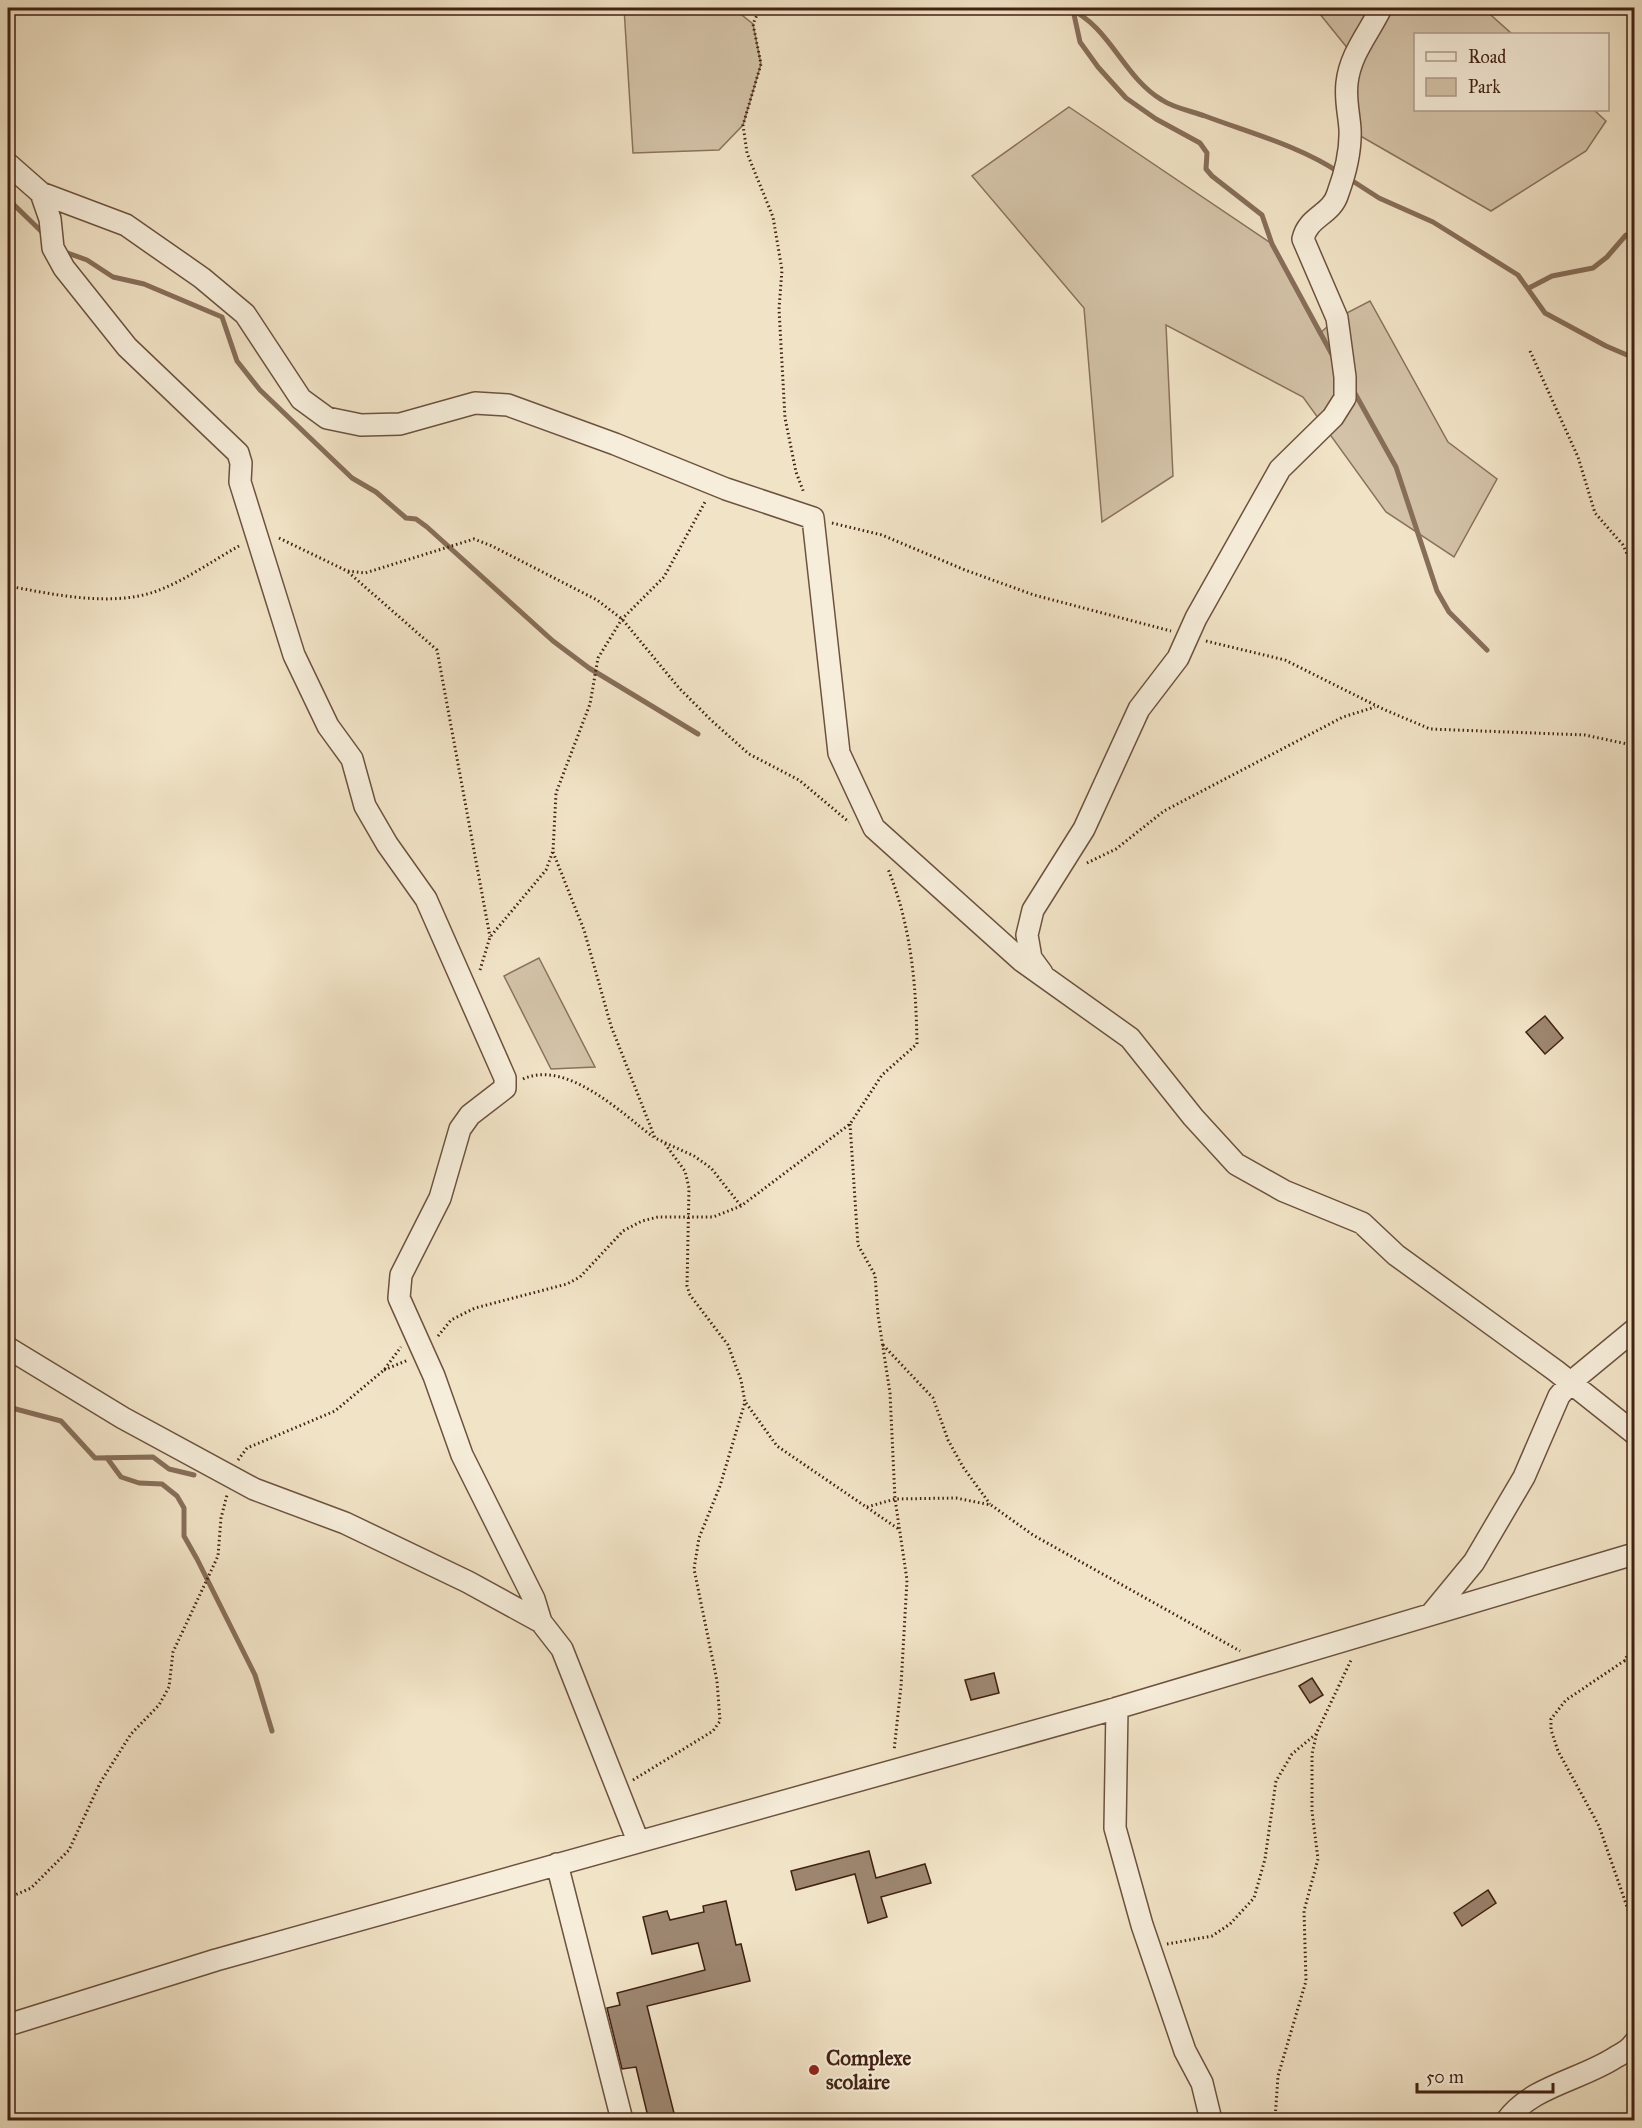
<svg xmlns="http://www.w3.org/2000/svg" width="1642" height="2128" viewBox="0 0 1642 2128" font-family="'IM FELL Great Primer',serif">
<rect width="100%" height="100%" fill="#f1e3c6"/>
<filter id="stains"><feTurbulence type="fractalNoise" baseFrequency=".00333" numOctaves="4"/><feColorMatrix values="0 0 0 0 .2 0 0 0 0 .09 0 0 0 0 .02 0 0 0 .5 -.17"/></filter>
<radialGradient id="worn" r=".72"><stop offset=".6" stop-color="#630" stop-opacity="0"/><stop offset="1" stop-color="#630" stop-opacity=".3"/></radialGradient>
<path fill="#d3c2a7" stroke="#8a725c" stroke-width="1.5" d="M624,8H733L753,24L761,64L743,125L719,150L633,153Z
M1315,8H1483L1512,34H1416V110H1594L1606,121L1586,151L1491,211L1350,130L1353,55Z
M1069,107L1272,244L1319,334L1337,318L1370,301L1448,442L1497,479L1454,557L1386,512L1303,397L1166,325L1173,476L1102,522L1084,308L972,176Z
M539,958L595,1067L551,1069L504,976Z"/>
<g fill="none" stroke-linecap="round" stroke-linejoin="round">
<path stroke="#876e59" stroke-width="5" d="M1068,8C1110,26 1123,77 1162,100C1174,108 1191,111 1205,116C1250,133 1300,146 1340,173
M1073,10L1080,42L1098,67L1126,98L1156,119L1200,143L1207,153L1206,169L1212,176L1262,215L1272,244L1335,360
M1348,178L1379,198L1433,222L1518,275L1545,313L1606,346L1634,358
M8,199L44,234
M62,251L87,260L113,277L144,284L222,317L237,361L260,390L352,478L376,492L406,518L416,519L427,527L553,641L589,668L698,734
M1529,288L1552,276L1593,268L1607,257L1626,235L1634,232
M1352,388L1396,467L1437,591L1449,612L1487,650
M8,1407L61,1421L95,1458L153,1457L169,1469L194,1475
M107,1458L121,1477L139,1483L162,1484L177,1496L184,1508V1536L197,1559L255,1675L272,1731"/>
</g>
<path fill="#9d8670" stroke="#412112" stroke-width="1.5" d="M1545,1016L1563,1038L1545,1054L1526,1032Z
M994,1673L999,1693L971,1700L965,1680Z
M1312,1678L1323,1695L1310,1703L1299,1686Z
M869,1851L876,1878L925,1864L931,1883L881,1897L887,1917L868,1923L855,1874L796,1890L791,1871Z
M1488,1890L1496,1903L1462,1926L1454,1913Z
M726,1901L736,1945L741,1944L750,1981L647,2006L676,2121H649L636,2067L622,2069L607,2008L620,2005L617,1993L705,1970L698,1943L652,1954L643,1917L667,1911L670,1920L704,1912L703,1906Z"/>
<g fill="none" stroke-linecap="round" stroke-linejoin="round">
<defs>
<path id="minor" d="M8,164L41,193L126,225L202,278L245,314L301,399L327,418L361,425L400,424L475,403L508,405L615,444L726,489L813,518L839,753L874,828L1022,961L1130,1038L1193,1117L1236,1164L1284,1191L1362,1223L1396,1255L1556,1371L1634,1433
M41,193L50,219L53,248L64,268L127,347L238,453L241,463L240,482L294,655L328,726L352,759L365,806L387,844L426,899L505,1078V1088L470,1115L460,1129L440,1198L401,1275L399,1298L434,1376L462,1455L534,1599L541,1622
M1042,973L1031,958L1027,935L1033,910L1084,829L1139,709L1178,658L1196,618L1280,469L1333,417L1345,398V377L1337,318L1303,239C1308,216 1332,215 1338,193C1345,174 1351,150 1350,129C1349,114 1345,99 1347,83C1350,54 1369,33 1381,8
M8,1348L123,1418L254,1489L345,1523L468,1582L541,1622L562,1649L638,1841
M1432,1613L1474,1562L1524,1477L1559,1396L1571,1382L1634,1330
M1117,1708L1115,1828L1142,1925L1185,2051L1202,2083L1211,2120
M557,1864L622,2120
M8,2025L216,1960L1107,1711L1634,1554
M1507,2120C1532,2086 1581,2080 1616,2057C1623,2053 1630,2050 1634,2043"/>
</defs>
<use href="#minor" stroke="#6d523f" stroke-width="24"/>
<path stroke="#412112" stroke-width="3" stroke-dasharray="1.5 3" stroke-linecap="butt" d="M760,8L753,24L761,64L743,125L747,153L773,217L782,270L779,309L785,418L796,472L804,493
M1530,351L1578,457L1595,513L1623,545L1634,569
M832,523L882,535L965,570L1034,595L1171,631
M279,538L347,571L365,573L474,539L492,546L597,600L622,619L679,688L711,720L749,754L799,780L849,822
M348,572L437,650L490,937
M8,586C52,594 109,607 154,592C183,582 212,561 239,546
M1206,641L1285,660L1383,709L1430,729L1585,735L1627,744L1634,740
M553,852L584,930L611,1026L655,1138L694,1156L711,1168L741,1206
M1087,863L1116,849L1164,811L1343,717L1375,707
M480,970L490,937L546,870L553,851L556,793L590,704L598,658L622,619L664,577L705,502
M523,1079C566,1059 622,1113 653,1137
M850,1124L858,1245L875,1275L878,1315L890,1393L895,1499L907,1580L901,1686L894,1751
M438,1336L451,1320L475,1308L567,1284L580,1277L623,1231L642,1221L658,1217H713L741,1206L850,1124L882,1075L917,1044C916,982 911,926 888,869
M883,1345L933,1398L948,1440L963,1467L990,1504
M384,1370L408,1360
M746,1403L777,1446L900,1530
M238,1460L247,1448L335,1411L384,1370L401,1347
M867,1507L895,1499L956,1498L991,1505L1033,1535L1240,1651
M1634,1645L1624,1661L1566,1700L1551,1719V1730L1558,1751L1599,1826L1634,1927
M1624,1661L1634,1660
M633,1780L713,1731L720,1721L717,1681L694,1569L699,1538L720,1486L745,1402L741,1380L728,1345L690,1295L687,1286L689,1188L685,1171L665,1144
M8,1898L31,1888L69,1850L100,1783L131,1734L159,1705L169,1687L173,1652L218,1556L221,1518L227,1495
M1167,1944L1212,1936L1230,1924L1254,1898L1265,1859L1276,1781L1292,1754L1316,1734
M1275,2120L1278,2076L1306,1981L1304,1911L1318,1859L1312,1811V1754L1317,1732L1352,1658"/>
<use href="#minor" stroke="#f6edda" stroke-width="21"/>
</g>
<circle fill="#8f2418" stroke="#f6edda" stroke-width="2" cx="814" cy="2070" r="6"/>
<g text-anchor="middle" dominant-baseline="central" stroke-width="4.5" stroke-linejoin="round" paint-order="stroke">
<g font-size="21" font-weight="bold" fill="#412112" stroke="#f6edda" text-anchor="start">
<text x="826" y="2058">Complexe<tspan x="826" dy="24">scolaire</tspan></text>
</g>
</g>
<rect width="1642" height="2128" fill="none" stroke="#f1e3c6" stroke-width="30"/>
<rect x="9" y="9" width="1624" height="2110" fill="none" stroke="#412112" stroke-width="3"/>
<rect x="15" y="15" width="1612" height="2098" fill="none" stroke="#412112" stroke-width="1.5"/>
<rect x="1414" y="33" width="195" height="78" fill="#f6edda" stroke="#ae9b8a" stroke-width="1.5"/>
<rect x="1426" y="52" width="30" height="9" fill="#f6edda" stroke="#ae9b8a" stroke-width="1.5"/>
<text x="1468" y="63" font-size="18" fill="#412112">Road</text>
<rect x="1426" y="78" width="30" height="18" fill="#d3c2a7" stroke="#ae9b8a" stroke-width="1.5"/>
<text x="1468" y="93" font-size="18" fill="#412112">Park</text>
<path d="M1417 2083v9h136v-9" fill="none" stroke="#412112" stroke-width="3"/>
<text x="1426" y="2083" font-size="18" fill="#412112" stroke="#f6edda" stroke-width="4.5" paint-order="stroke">50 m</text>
<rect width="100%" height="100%" filter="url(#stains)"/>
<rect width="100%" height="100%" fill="url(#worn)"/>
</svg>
